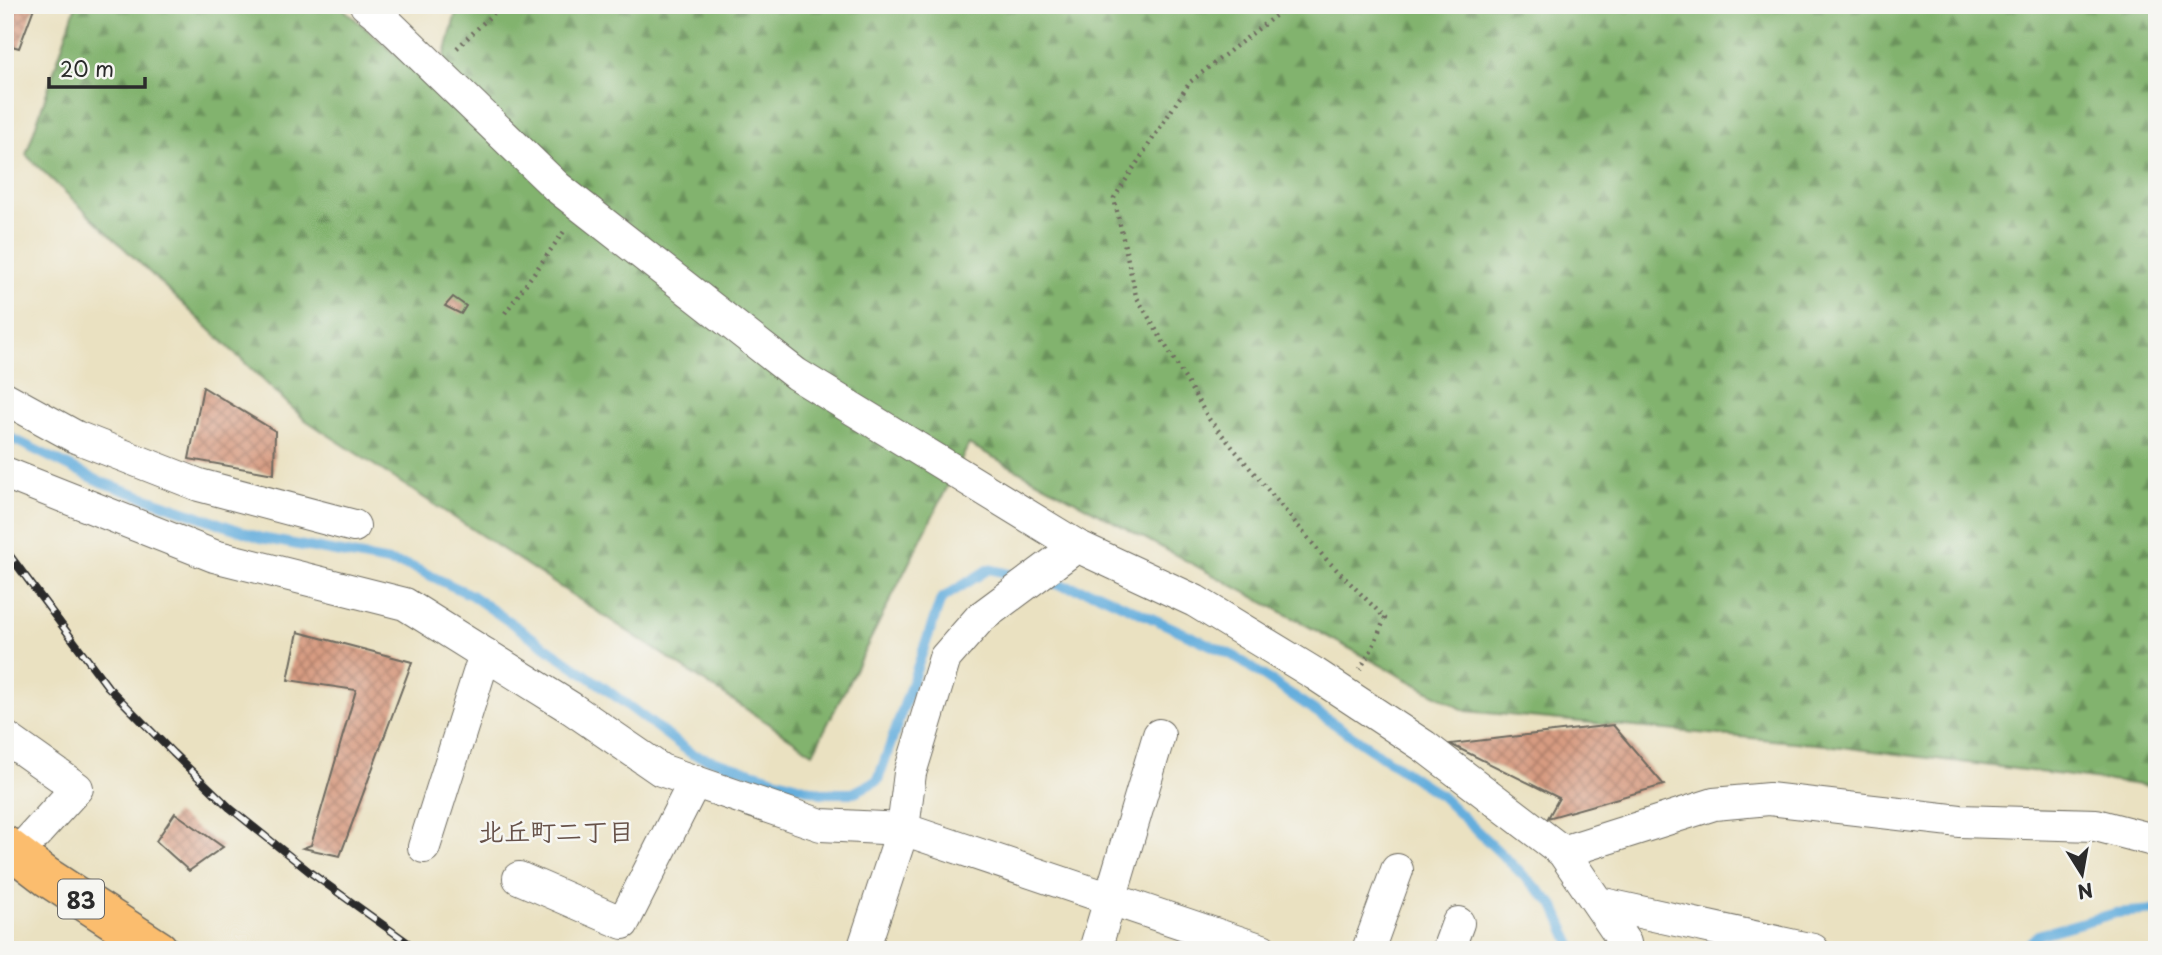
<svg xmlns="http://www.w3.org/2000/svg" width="2162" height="955" viewBox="0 0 2162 955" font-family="'Playpen Sans','Klee One',sans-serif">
<defs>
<pattern id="forest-firs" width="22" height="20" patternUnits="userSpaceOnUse" patternTransform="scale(1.75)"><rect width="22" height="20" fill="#82b36e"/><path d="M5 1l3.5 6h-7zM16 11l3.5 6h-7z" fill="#6b925b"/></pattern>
<pattern id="building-cross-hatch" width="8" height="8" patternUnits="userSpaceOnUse" patternTransform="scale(1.75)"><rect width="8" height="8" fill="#d79b81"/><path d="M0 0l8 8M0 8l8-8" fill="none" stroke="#af7f6a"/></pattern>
</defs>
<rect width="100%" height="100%" fill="#f6f6f2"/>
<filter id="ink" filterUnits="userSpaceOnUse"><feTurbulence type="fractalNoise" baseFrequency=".0143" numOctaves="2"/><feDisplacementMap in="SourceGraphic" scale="14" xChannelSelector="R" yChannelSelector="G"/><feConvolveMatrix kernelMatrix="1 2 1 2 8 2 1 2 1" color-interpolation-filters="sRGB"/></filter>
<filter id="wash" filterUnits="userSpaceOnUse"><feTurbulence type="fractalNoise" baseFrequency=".00686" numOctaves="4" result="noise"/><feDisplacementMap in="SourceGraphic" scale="28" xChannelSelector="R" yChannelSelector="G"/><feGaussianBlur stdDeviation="1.57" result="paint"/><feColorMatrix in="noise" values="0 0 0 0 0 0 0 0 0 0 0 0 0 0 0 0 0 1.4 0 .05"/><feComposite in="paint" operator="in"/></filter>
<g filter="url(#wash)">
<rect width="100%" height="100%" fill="#eae1c1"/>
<path fill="url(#forest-firs)" stroke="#566f4c" stroke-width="2" d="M76,5H339L436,90L458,5H2157V787L1826,745L1466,711L969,444L813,753L304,419L26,155Z"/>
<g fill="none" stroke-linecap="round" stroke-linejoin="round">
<path stroke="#65aedd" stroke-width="10" d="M5,435L101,482L261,538L410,566L471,595L602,686L692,754L821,793H853L878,780L941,599L989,569L1022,577
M1041,581L1097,593L1234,656L1441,796L1554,905L1574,950
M2022,950L2038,935L2116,913L2157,910"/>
</g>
<g id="blocks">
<path fill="url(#building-cross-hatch)" d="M5,5H35L19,48L5,44Z
M453,297L466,306L461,314L445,306Z
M203,387L275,431L274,474L189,459Z
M298,632L412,662L340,856L303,848L311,845L356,690L288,680Z
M1613,725L1664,785L1548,818L1559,798L1450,744Z
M175,813L223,847L189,871L156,841Z"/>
</g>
</g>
<g filter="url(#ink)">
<use href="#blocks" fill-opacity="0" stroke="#6e6b60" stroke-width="2"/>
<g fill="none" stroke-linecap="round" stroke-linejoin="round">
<defs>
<path id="minor" d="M366,5L380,16L557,187L796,374L1077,546L1195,601L1315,674L1424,746L1563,852L1625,943L1626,950
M5,398L76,437L199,485L354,526
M5,473L214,556L405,604L571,708L661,770L821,825L903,829L1262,950
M5,737L77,788L17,854
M424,847L485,654
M1563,852L1714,804L1769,799L1960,821L2096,825L2157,841
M519,878L623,923L695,781
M1599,903L1813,950
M863,950L903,829L910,773L945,658L980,618L1077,546
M1095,950L1159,735
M1368,950L1397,870
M1448,950L1458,923"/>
<path id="primary" d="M5,845L47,877L159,950"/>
</defs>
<use href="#minor" stroke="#6e6b60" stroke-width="34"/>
<use href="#primary" stroke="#6e6b60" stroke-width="41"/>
<path stroke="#6e6b60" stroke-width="4.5" stroke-dasharray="2 5" stroke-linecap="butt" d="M1293,5L1285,8L1190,82L1114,198L1136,296L1209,419L1323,556L1385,618L1372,649L1360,669
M457,48L502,5
M505,313L565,230"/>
<use href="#minor" stroke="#fff" stroke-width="32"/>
<use href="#primary" stroke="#fbbd6e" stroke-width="38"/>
<defs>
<path id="rail" d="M5,549L108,687L173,753L230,808L311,873L418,950"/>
</defs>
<use href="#rail" stroke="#2b2b2b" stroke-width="8"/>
<use href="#rail" stroke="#f6f6f2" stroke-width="5" stroke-dasharray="16" stroke-linecap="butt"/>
</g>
</g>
<g text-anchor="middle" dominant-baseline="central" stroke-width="5" stroke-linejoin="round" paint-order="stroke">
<rect fill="#f6f6f2" stroke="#686867" stroke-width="2" x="58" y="879.5" width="46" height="39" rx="5"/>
<g font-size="23" font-weight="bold" fill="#2b2b2b">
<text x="81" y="899">83</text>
</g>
<g font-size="26" font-weight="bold" fill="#675249" stroke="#f6f6f2">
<text x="556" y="830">北丘町二丁目</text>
</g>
</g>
<rect width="2162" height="955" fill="none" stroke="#f6f6f2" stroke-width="28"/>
<g transform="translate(2082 874) rotate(169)" stroke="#f6f6f2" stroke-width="5" paint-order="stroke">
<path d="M0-5L12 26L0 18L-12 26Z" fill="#2b2b2b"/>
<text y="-10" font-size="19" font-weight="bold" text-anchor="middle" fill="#2b2b2b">N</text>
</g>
<path d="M49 77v10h96v-10" fill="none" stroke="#2b2b2b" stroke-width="3.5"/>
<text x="60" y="77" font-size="21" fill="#2b2b2b" stroke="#f6f6f2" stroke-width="5" paint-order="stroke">20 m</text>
</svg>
